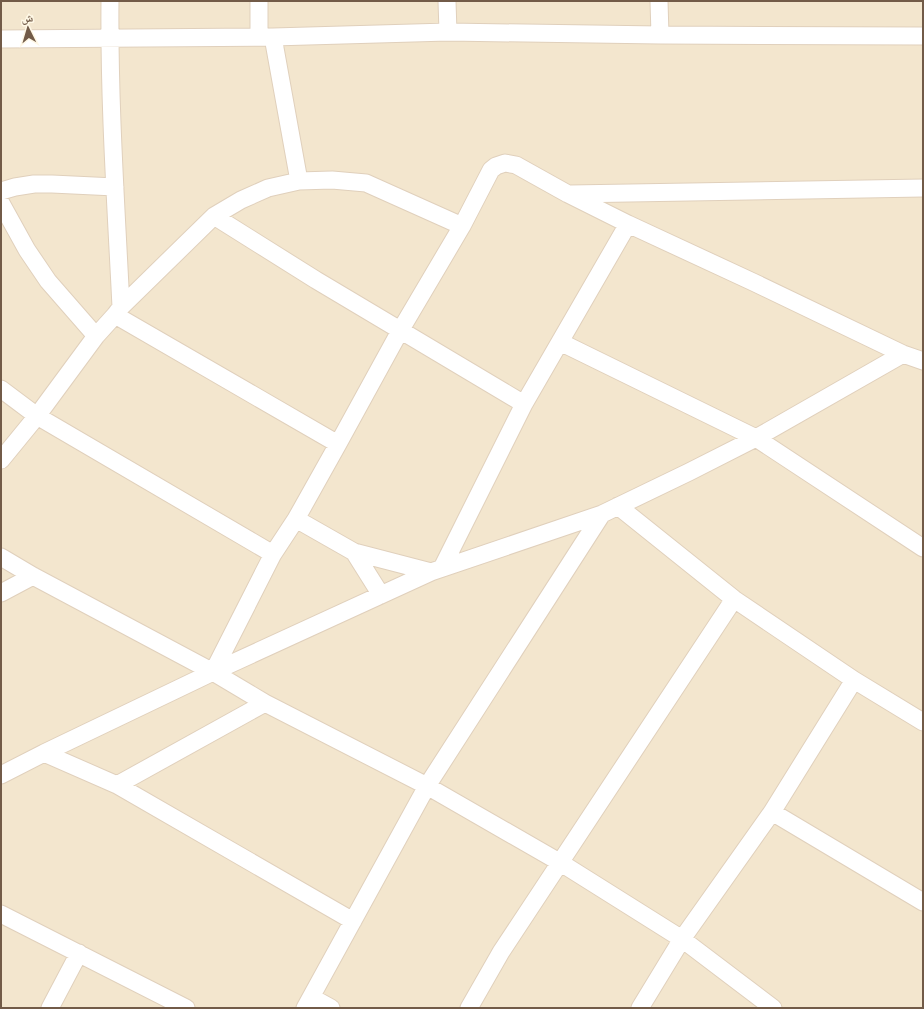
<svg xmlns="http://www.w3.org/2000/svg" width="924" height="1009" viewBox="0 0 924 1009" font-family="Ubuntu,'Noto Naskh Arabic',sans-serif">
<rect width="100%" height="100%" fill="#fcf4e0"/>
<path fill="#f3e6ce" d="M1,1H923V1008H1Z"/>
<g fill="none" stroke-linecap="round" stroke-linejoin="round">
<defs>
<path id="street" d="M110,1C109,103 116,205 121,307
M447,1L448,32
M659,1L660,35
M259,37V1
M273,37L299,181
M1,39L273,37L448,32L660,35L923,36
M1,191L15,187L34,184H52L115,187
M570,194L923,188
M1,203L27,250L48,281L96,336
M214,216L316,280L524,404
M462,226L491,170L496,166L505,163L516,165L568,194L628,224L753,282L903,354L923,361
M115,315L338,444
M560,342L756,438L923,548
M1,389L37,416L273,554
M1,460L37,416L96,336L115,315L121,307L214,216L241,200L268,188L299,181L332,180L366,183L462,226L400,331L338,444L296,519L273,554L213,672
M618,506L734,599L854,680L923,722
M296,519L354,552L381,595
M354,552L431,572
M1,557L33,576L213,672L265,703L427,786L561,863L682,939L773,1008
M442,568L524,404L628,224
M1,593L33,576
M44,753L117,785L353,921
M1,775L44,753L213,672L431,572L602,514L689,472L756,438L903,354
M117,785L265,703
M772,812L923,902
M1,914L186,1008
M311,997L331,1008
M50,1008L79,953
M305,1008L427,786L602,514
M469,1008L501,952L734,599
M640,1008L682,939L772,812L854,680"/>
</defs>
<use href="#street" stroke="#e0d0bc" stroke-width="19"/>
<use href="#street" stroke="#fff" stroke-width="17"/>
</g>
<rect width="924" height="1009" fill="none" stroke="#725b48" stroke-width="4"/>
<g transform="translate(28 28) rotate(355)" stroke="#fff8e6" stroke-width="3" paint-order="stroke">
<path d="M0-3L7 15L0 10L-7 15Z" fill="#725b48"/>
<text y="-6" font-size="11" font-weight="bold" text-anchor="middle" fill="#725b48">ش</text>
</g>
</svg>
